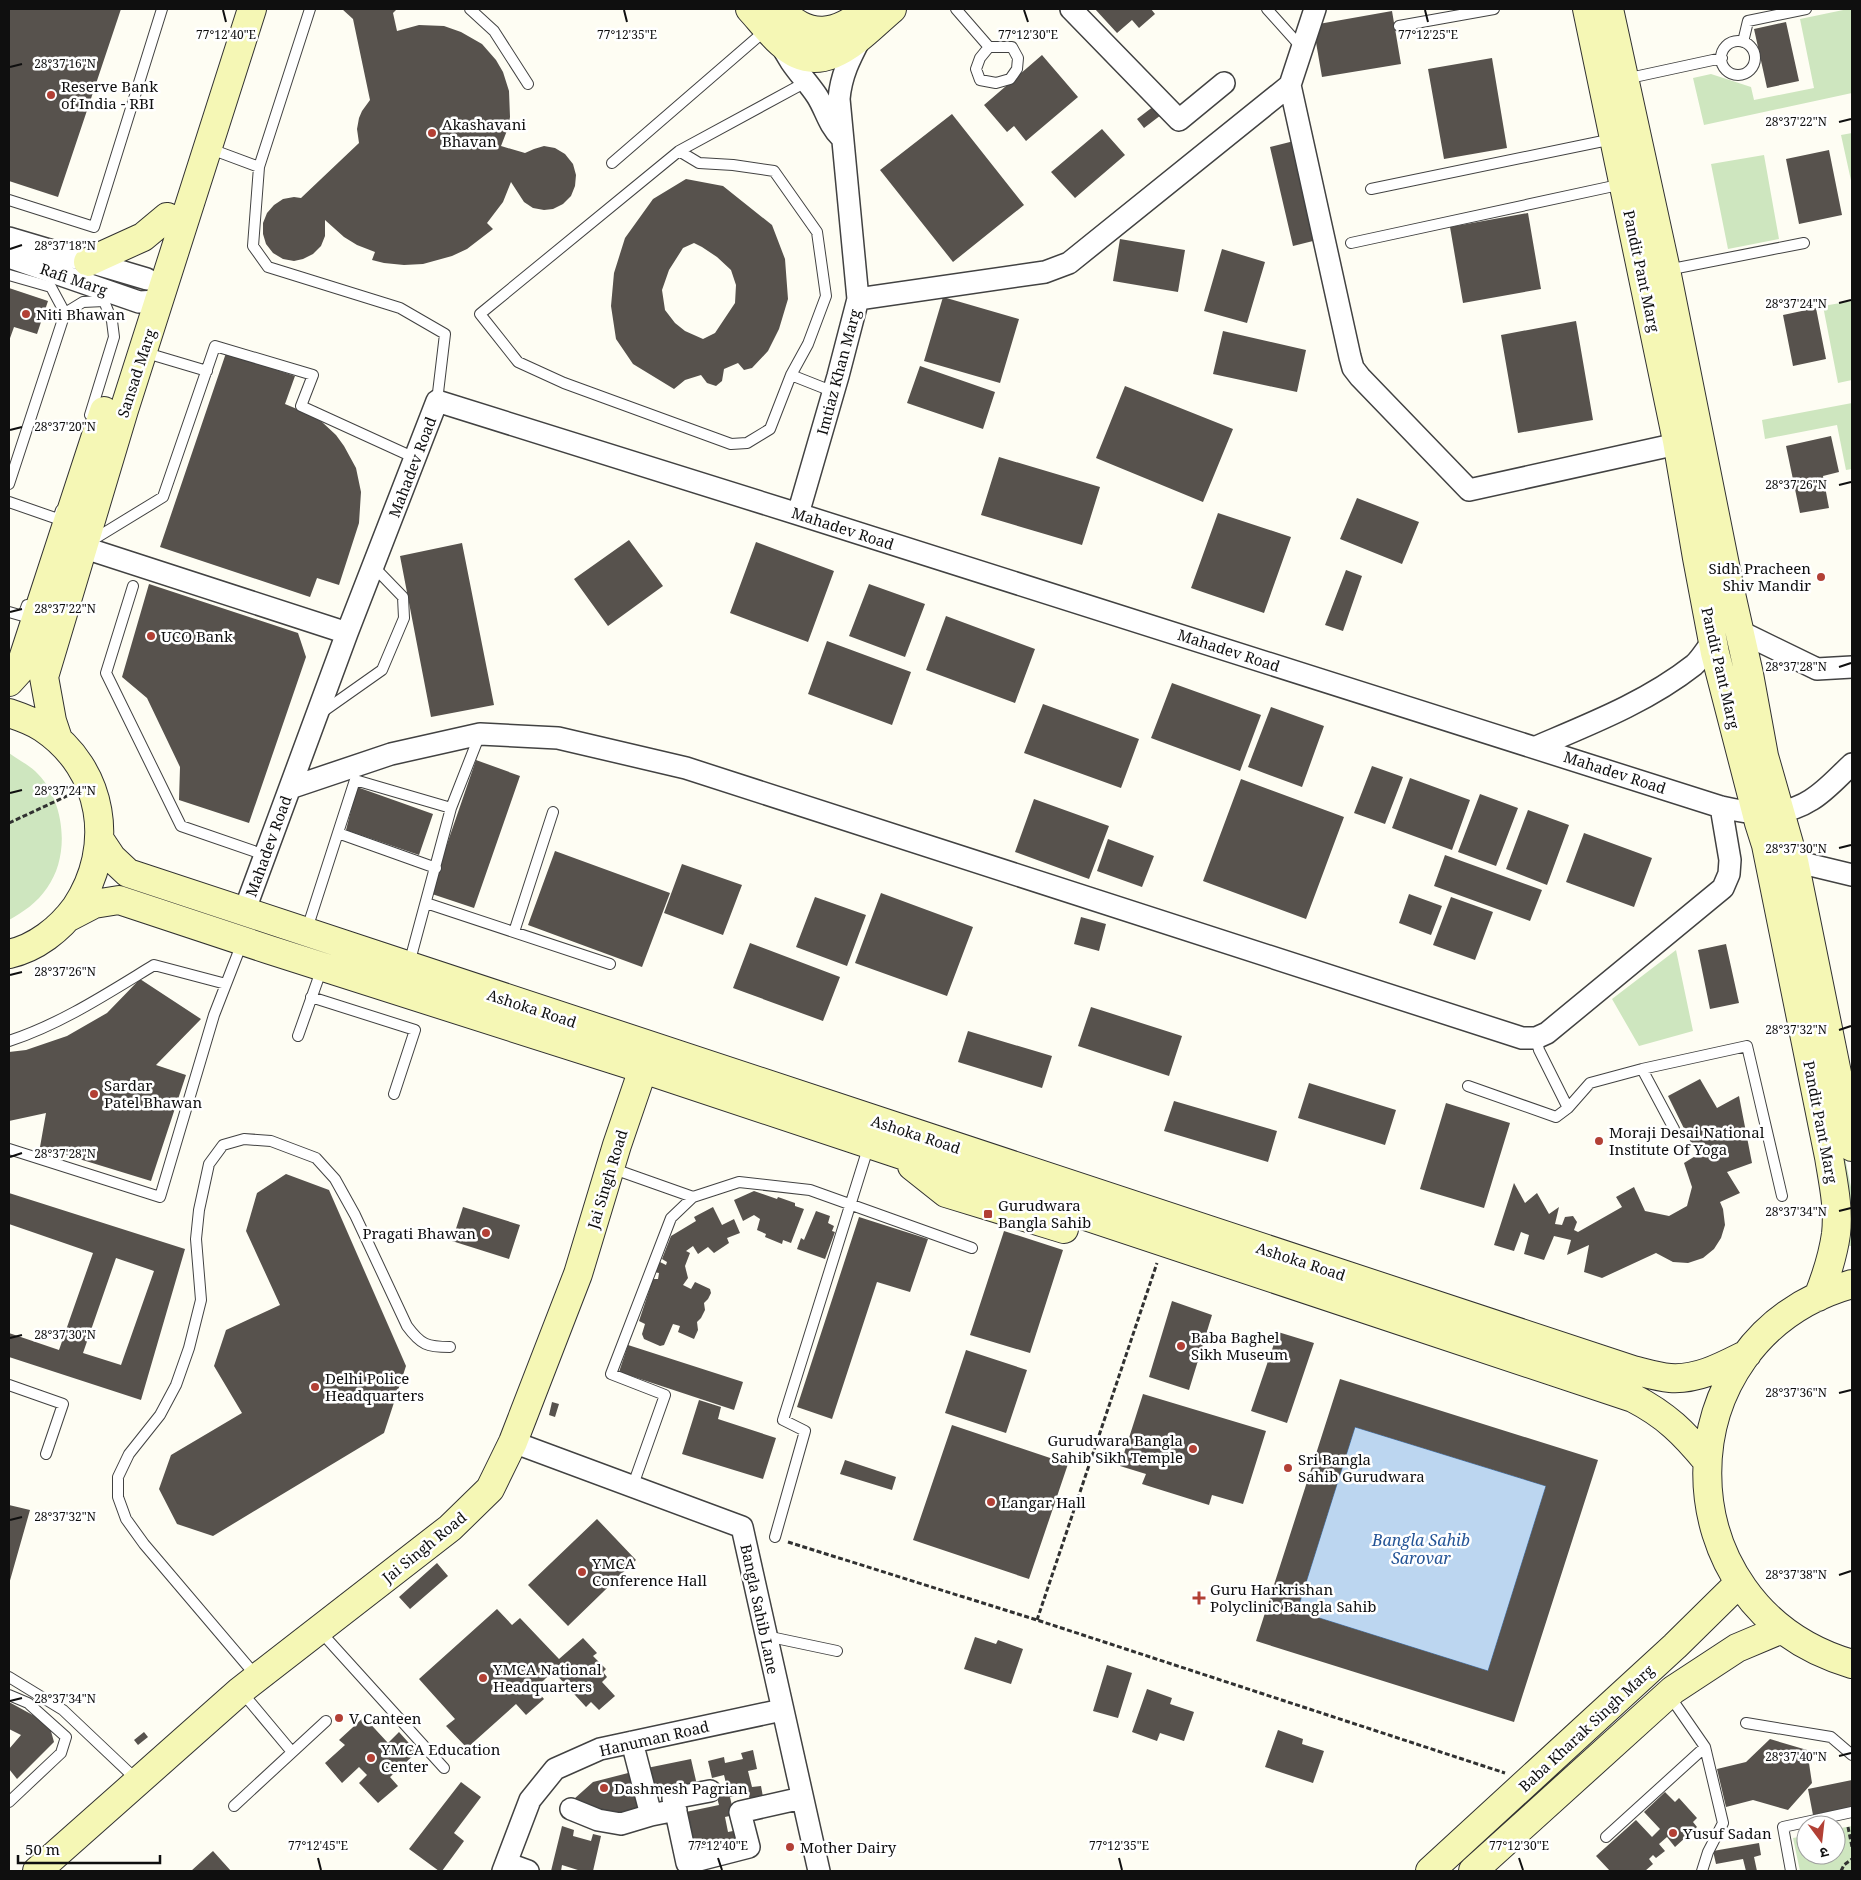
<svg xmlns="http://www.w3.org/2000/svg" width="1861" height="1880" viewBox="0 0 1861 1880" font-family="'Noto Serif','Noto Sans Devanagari',serif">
<rect width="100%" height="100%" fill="#fefdf3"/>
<path fill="#cee6bf" d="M1848,9H1852V93L1704,125L1693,78L1711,74L1751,87L1754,100L1814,88L1800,19Z
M1852,133V185L1841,135Z
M1764,155L1779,239L1728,249L1711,164Z
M1852,301V380L1838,383L1823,306Z
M1852,403V469L1846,470L1837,425L1765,439L1762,420Z
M9,753C17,759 27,764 35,771C65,799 71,855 47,888C37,903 23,912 9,920Z
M1676,950L1693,1031L1639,1046L1612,999Z
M1845,1158L1852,1192V1246H1849L1852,1226L1837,1160Z
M1852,1826V1871H1800L1793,1838L1806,1836V1855H1836V1829Z"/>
<path fill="#bcd6f0" stroke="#4b81c0" d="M1355,1427L1546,1486L1488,1671L1297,1611Z"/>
<path fill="#57524d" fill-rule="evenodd" d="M9,9H121L58,197L9,181Z
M342,9H397L393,13L397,31L419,25L444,26L461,32L482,44L496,60L503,72L509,91L510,117L508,128L501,146L525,153L534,149L544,146L555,148L565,154L573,164L576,175L575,186L571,196L563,204L553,209L544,210L533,208L524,202L511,182L503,202L487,223L493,229L467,249L452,256L423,264L404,265L384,263L372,260L375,252L357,245L344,237L325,220V236L321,246L313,254L303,259L294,261L283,259L273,253L266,244L263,234V223L267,213L274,205L283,199L294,197L301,198L359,143L357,129L359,118L362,111L370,100L353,19Z
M1095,9H1151L1155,14L1139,28L1132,20L1117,33Z
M1392,11L1401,64L1322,77L1313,25Z
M1786,22L1799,81L1767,88L1754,29Z
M1042,55L1078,97L1026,141L1014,126L1007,132L984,105Z
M1492,58L1507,148L1444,159L1428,69Z
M1154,106L1161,115L1144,128L1137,119Z
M952,114L1024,205L953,262L880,170Z
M1102,129L1125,155L1075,198L1051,172Z
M1294,141L1317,240L1293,246L1270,147Z
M1829,150L1842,215L1799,224L1786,159Z
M686,179L723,186L772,225L785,259L788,299L779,329L768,351L752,368L744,370L738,363L724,369L722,381L716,386L707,383L701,375L685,380L674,389L633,364L616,339L611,306L614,273L625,238L653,199ZM694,243L702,247L717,257L731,270L736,285L735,303L715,333L703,339L685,331L675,323L665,310L662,290L669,270L683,248Z
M1528,213L1541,289L1463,303L1450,227Z
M1120,239L1185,250L1178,292L1113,281Z
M1222,249L1265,262L1247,323L1204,311Z
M9,288L48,301L37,334L14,327L9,341Z
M943,297L1019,319L1000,383L924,361Z
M1816,308L1826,359L1793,366L1783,315Z
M1576,321L1593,420L1518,433L1501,335Z
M1223,331L1306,350L1297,392L1213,374Z
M226,353L295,376L285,404L309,414L322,422L336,435L344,446L356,468L361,492L359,523L339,585L317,578L310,597L160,547Z
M920,366L995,392L983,429L907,403Z
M1125,386L1233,429L1203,502L1096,458Z
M1831,436L1839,472L1823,476L1829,508L1800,513L1786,446Z
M999,457L1100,487L1082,545L981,515Z
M1357,498L1419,522L1402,564L1340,539Z
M1218,513L1291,537L1264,613L1191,588Z
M629,540L663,586L608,626L574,579Z
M756,542L834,571L808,642L730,613Z
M462,543L494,705L431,717L400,556Z
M1346,570L1362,576L1343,631L1325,625Z
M149,584L298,633L306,657L249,823L179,800L180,767L147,698L122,677Z
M869,584L925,604L905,657L849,636Z
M946,616L1035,649L1015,703L926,670Z
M827,641L911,672L892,725L808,694Z
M1172,683L1261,715L1240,771L1151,738Z
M1043,704L1139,739L1121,788L1024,753Z
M1271,707L1324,726L1302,787L1248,767Z
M476,760L520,776L474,908L432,894L444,853Z
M1372,766L1403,777L1385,824L1354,813Z
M1410,778L1470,800L1452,850L1392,828Z
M1241,779L1344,817L1306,919L1203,881Z
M357,787L433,814L419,855L346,830Z
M1480,794L1518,808L1496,866L1458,852Z
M1034,799L1109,826L1089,879L1015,852Z
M1528,810L1569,825L1547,885L1506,869Z
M1584,833L1652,858L1634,907L1566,882Z
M1108,839L1154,856L1142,887L1097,871Z
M555,851L670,893L642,967L528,925Z
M1445,855L1542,890L1530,921L1434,886Z
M682,864L742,885L723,935L664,913Z
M881,893L973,927L947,996L855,963Z
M1409,894L1442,906L1431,935L1399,923Z
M815,897L866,915L847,966L796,947Z
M1451,897L1493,912L1475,960L1433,945Z
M1081,917L1106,924L1099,951L1074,944Z
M750,943L840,977L823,1021L733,988Z
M1726,944L1739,1003L1710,1009L1698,950Z
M140,979L201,1019L156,1065L186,1075L151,1181L40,1147L46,1113L9,1121V1052L26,1050L67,1036L107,1013Z
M1091,1007L1182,1036L1169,1076L1078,1046Z
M968,1031L1052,1056L1042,1088L958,1062Z
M1700,1079L1717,1108L1739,1096L1752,1163L1727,1172L1740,1193L1720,1202L1723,1209L1725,1225L1721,1238L1714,1249L1703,1258L1688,1263L1673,1262L1656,1253L1602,1278L1584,1272L1589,1245L1567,1255L1571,1240L1554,1236L1544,1260L1524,1254L1529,1235L1521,1232L1514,1251L1494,1245L1514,1183L1525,1203L1537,1193L1549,1214L1559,1207L1555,1224L1562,1225L1565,1217L1573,1216L1577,1222L1574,1230L1578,1232L1622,1207L1616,1197L1634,1187L1645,1211L1669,1216L1687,1206L1692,1187L1684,1163L1697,1155L1668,1096Z
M1309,1083L1396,1110L1385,1145L1298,1118Z
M1174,1101L1277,1131L1268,1162L1164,1131Z
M1446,1103L1510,1123L1484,1208L1420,1189Z
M286,1174L329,1190L406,1366L384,1433L213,1536L177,1524L159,1489L171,1455L242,1413L214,1366L226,1330L280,1305L246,1231L257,1193Z
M754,1191L777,1199L778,1197L795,1203V1206L804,1209L791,1243L783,1240L782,1244L765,1237L766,1234L757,1230L760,1219L754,1215L743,1221L734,1200Z
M9,1193L185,1249L141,1400L9,1357V1333L59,1350L93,1253L9,1224ZM116,1258L154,1271L121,1365L83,1353Z
M463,1207L520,1225L509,1259L452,1241Z
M713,1207L722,1225L734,1219L740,1233L727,1238L729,1243L714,1253L708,1247L698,1254L693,1246L686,1251L690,1253L685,1266L688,1278L683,1285L691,1289L695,1282L710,1289L711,1293L708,1299L704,1303L705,1310L701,1318L697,1322L698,1330L694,1339L678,1332L680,1326L673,1324L664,1345L660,1346L644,1339L642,1334L645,1324L639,1321L653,1279H658L659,1273L654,1272L657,1263L660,1262L666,1265L667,1262L662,1259L671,1236L696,1221L694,1217Z
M816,1211L830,1216L828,1223L834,1226L832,1231L835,1232L825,1259L797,1249L801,1238L804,1240Z
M859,1217L928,1239L910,1292L877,1282L832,1419L797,1407Z
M1004,1231L1063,1250L1030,1353L970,1335Z
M1172,1301L1212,1315L1189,1390L1149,1377Z
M1278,1332L1314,1343L1287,1423L1251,1411Z
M628,1345L743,1382L734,1410L619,1372Z
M966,1350L1027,1370L1006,1433L945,1413Z
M1340,1379L1598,1460L1514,1722L1256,1641ZM1355,1427L1546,1486L1488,1671L1297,1611Z
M1143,1394L1266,1431L1243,1504L1212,1495L1209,1505L1142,1484L1146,1474L1120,1466Z
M699,1400L721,1407L718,1419L776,1438L763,1479L682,1454Z
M552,1402L559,1404L555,1417L549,1415Z
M952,1425L1068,1464L1029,1579L913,1540Z
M845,1460L896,1477L892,1490L840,1474Z
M9,1505L30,1510L9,1584Z
M597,1519L636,1560L568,1626L528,1585Z
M437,1563L448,1576L410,1609L399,1597Z
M497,1609L512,1625L520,1618L559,1659L583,1638L597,1653L593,1656L606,1669L603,1672L607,1677L602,1682L615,1696L599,1710L591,1702L586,1707L553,1671L535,1689L544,1699L526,1715L516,1704L467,1748L446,1726L455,1719L419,1679Z
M975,1637L996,1644L998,1640L1023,1649L1011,1684L964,1669Z
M1107,1665L1132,1673L1118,1718L1093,1711Z
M1147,1689L1172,1698L1170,1704L1194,1712L1184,1741L1160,1733L1157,1741L1132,1732Z
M9,1702L49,1724L54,1742L17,1779L9,1769V1749L21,1735L9,1729Z
M364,1717L388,1743L399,1732L417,1752L390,1777L398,1786L378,1803L359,1783L367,1775L359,1767L342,1783L325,1763L345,1745L339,1740Z
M1278,1730L1303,1739L1302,1744L1324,1751L1313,1783L1265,1767Z
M144,1732L148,1737L138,1745L134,1740Z
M1770,1739L1807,1750L1812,1783L1788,1810L1753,1800L1726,1807L1717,1769L1746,1762Z
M753,1750L757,1769L748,1771L752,1787L761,1786L763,1797L750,1800L748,1792L730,1797L734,1815L725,1817L728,1832L738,1830L740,1840L725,1844L724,1839L707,1842L708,1847L690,1852L681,1813L719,1805L716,1794L728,1791L724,1775L712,1778L708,1761L724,1757L725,1763L743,1759L741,1753Z
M691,1759L697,1785L648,1796L642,1769Z
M632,1772L642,1810L620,1816L599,1810L574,1799L593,1782Z
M1852,1780V1807L1813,1815L1808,1789Z
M461,1782L481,1797L454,1833L464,1841L442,1871H439L409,1849Z
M1665,1792L1675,1802L1679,1798L1697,1818L1693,1822L1697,1827L1675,1847L1667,1837L1659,1844L1665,1851L1656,1858L1653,1855L1649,1859L1653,1864L1645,1871H1610L1596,1856L1636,1820L1652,1837L1660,1829L1644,1812Z
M562,1826L574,1830L573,1836L591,1841L593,1834L601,1836L593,1871H581L562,1865L561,1871H551Z
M1759,1843L1761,1855L1754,1857L1757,1871H1746L1743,1859L1716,1864L1713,1851Z
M213,1851L231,1871H191Z"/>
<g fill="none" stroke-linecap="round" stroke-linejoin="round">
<defs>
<path id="lane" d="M310,9L259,167L253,246L268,267L400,308L445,334L437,401
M470,9L494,31L528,84
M956,9L989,47
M1267,9L1302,48
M1399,26L1494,9
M1721 58a17 17 0 1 1 34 0a17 17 0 1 1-34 0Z
M1743,42L1748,21L1806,9
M989,47H1012L1018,58L1017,69L1010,79L996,83L980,80L976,69L980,58Z
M1625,79L1722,58
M208,148L259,167
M679,151L699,163L733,165L774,171L817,232L826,296L808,344L791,375L770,429L747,443L731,444L564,383L518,362L480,314L679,151L806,82
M612,163L767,29
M1371,189L1613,139
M9,200L94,227L162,9
M1351,243L1623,184
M1667,270L1804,243
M9,275L51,287L65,313
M143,352L207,371
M791,375L834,392
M9,484L65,313L83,302L104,301L112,321L114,337L90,415
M9,502L58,519L61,510
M91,541L163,497L215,346L313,375L301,406L415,458
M133,586L106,673L181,826L265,855
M9,612L23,616L27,605
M321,713L382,670L404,618L403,597L373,566
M338,833L436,868
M426,903L610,964
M306,932L355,780L451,808
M514,932L553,812
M409,964L451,808L480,734
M311,997L415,1030L394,1094
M298,1036L322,968
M1536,1038L1539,1050L1568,1108
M9,1041C61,1024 108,993 154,965L226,984
M1642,1069L1674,1129
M1468,1086L1556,1117L1568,1108L1590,1083L1642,1069L1747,1046L1782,1196
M9,1149L160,1197L214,1015L242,943
M611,1168L693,1197
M9,1385L63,1404L46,1454
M633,1485L665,1395L611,1374L671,1218L693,1197L739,1182L810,1190L972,1248
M775,1537L805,1431L783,1420L869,1145
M319,1630L444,1768
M766,1636L837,1651
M9,1677L63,1710L138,1781
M257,1677L144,1544L126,1519L118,1497V1477L129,1454L160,1415L176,1385L189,1348L201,1300L196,1239L199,1210L209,1164L223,1145L244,1139L271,1141L316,1158L335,1179L355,1215L407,1326C421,1345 427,1347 450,1347
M241,1691L292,1752
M9,1695L28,1703L66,1737L61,1753L9,1802
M1669,1695L1705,1747L1723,1823L1708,1852L1702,1871
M1746,1723L1831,1737L1852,1755
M234,1806L326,1721
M1606,1837L1705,1747
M1791,1871L1783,1827L1852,1812"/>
<path id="street" d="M1071,9L1179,120L1224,83
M1315,9L1290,85L1350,357L1353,368L1360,377L1469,490L1677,444
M781,43C789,64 805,78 817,96C826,110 828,124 841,137
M9,238L147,279
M9,257L139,302L158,301
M858,299L1045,272L1069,263L1290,85
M798,514L838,376L858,299L839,99C841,75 850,58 861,37
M82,547L347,633
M1739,631L1817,669L1852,667
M1536,747C1590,724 1647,702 1694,665C1701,659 1707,648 1713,641
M290,788L391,754L480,734L558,738L686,768L1522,1038H1536L1547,1033L1723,888L1729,874L1730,860L1721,807
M1794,861L1852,875
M244,912L347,633L437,401L798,514L1721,807C1751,814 1783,818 1811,800C1826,791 1839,776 1852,764
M513,1442L742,1527L819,1871
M632,1742L651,1815
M710,1791L673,1798L687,1863L749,1847L740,1812L802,1798
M571,1809L598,1820L621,1824L651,1815L676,1810
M506,1863L528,1871
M503,1871L530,1800L555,1769L600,1749L782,1710"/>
<path id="secondary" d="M750,9C760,20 770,33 781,43C823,82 861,35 892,9
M780,9C809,41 837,35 868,9
M1587,9L1677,441L1697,558L1715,653L1759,823L1766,845L1829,1157C1833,1182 1839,1208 1836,1234C1833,1255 1826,1277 1818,1297
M1609,9L1666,270L1729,585L1749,674L1764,756L1794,861L1852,1147
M88,262L143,237L167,217
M9,682L19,671L104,411
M9,713C21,717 33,721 43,728C104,769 116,847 76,907C60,929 36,948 9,954
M58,739L52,721L44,677L124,410L252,9
M100,840L112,858L128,873L1633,1370C1645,1373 1658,1377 1670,1378C1698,1380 1723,1366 1747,1354
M69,917L94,904L119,900L270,950L643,1069L1633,1398C1666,1415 1684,1433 1707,1461
M912,1166L946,1193L1064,1229
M1852,1284C1659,1338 1659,1608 1852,1664
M37,1871L240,1691L450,1528L490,1489L513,1442L578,1274L617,1145L643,1069
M1430,1871L1675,1646L1739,1583
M1473,1871L1673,1690L1737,1648L1782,1629"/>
</defs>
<use href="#lane" stroke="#424242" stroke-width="12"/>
<use href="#street" stroke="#424242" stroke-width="24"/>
<use href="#secondary" stroke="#313131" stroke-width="30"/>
<path stroke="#313131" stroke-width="3" stroke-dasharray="5 2.5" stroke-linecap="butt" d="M9,823L69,795
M788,1542L1037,1620L1505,1773
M1037,1620L1157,1263
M1848,1827L1852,1847
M1841,1871L1844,1865L1852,1859"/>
<use href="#lane" stroke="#fff" stroke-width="10"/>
<use href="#street" stroke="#fff" stroke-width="21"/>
<use href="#secondary" stroke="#f5f7b5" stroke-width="28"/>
</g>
<path fill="none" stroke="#0f0f0f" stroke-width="2" d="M223,10L226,22M624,10L627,22M1024,10L1028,22M1425,10L1428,22M10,67L22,64M1839,122L1851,119M10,249L22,245M1839,303L1851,300M10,430L22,427M1839,485L1851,482M10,612L22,609M1839,667L1851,663M10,793L22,790M1839,848L1851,845M10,975L22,972M1839,1030L1851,1026M10,1157L22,1153M1839,1211L1851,1208M10,1338L22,1335M1839,1393L1851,1390M10,1520L22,1517M1839,1575L1851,1571M10,1701L22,1698M1839,1756L1851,1753M318,1858L321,1870M718,1858L722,1870M1119,1858L1122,1870M1519,1858L1523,1870"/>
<g fill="#b24035" stroke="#fff" stroke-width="2">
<circle cx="51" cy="95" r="5"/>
<circle cx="432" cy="133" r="5"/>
<circle cx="26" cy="314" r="5"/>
<circle cx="1821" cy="577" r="5"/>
<circle cx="151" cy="636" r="5"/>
<circle cx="94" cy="1094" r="5"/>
<circle cx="1599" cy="1141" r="5"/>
<rect x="983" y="1209" width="10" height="10" rx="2.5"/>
<circle cx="486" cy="1233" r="5"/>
<circle cx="1181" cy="1346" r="5"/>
<circle cx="315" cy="1387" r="5"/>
<circle cx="1193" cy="1449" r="5"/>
<circle cx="1288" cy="1468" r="5"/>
<circle cx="991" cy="1502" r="5"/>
<circle cx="582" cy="1572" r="5"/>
<path d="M1196.5 1590.5h5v5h5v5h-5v5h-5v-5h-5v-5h5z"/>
<circle cx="483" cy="1678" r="5"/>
<circle cx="339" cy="1718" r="5"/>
<circle cx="371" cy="1758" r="5"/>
<circle cx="604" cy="1788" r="5"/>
<circle cx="1673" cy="1833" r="5"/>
<circle cx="790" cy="1847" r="5"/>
</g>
<g text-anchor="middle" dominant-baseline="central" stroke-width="5" stroke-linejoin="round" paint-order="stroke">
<g font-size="15" fill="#0f0f0f" stroke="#fff" text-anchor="start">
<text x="61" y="86">Reserve Bank<tspan x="61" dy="17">of India - RBI</tspan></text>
<text x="442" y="124">Akashavani<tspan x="442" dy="17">Bhavan</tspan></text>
<text x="36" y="314">Niti Bhawan</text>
<text x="1811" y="568" text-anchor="end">Sidh Pracheen<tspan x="1811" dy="17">Shiv Mandir</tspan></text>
<text x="161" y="636">UCO Bank</text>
<text x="104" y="1085">Sardar<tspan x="104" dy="17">Patel Bhawan</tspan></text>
<text x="1609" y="1132">Moraji Desai National<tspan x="1609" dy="17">Institute Of Yoga</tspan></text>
<text x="998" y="1205">Gurudwara<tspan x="998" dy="17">Bangla Sahib</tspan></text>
<text x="476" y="1233" text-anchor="end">Pragati Bhawan</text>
<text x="1191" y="1337">Baba Baghel<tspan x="1191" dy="17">Sikh Museum</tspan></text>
<text x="325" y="1378">Delhi Police<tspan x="325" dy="17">Headquarters</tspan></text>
<text x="1183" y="1440" text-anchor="end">Gurudwara Bangla<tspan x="1183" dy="17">Sahib Sikh Temple</tspan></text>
<text x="1298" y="1459">Sri Bangla<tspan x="1298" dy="17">Sahib Gurudwara</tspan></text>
<text x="1001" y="1502">Langar Hall</text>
<text x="592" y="1563">YMCA<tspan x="592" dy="17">Conference Hall</tspan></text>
<text x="1210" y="1589">Guru Harkrishan<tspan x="1210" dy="17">Polyclinic Bangla Sahib</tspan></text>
<text x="493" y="1669">YMCA National<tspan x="493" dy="17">Headquarters</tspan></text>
<text x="349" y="1718">V Canteen</text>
<text x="381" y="1749">YMCA Education<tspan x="381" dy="17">Center</tspan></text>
<text x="614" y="1788">Dashmesh Pagrian</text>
<text x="1683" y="1833">Yusuf Sadan</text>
<text x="800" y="1847">Mother Dairy</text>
</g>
<g font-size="15" fill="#0f0f0f" stroke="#fff">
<text transform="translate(1642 271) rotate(78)">Pandit Pant Marg</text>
<text transform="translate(74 279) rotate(19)">Rafi Marg</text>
<text transform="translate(838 372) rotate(-75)">Imtiaz Khan Marg</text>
<text transform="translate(136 373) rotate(-72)">Sansad Marg</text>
<text transform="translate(412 467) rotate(-69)">Mahadev Road</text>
<text transform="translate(843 528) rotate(18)">Mahadev Road</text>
<text transform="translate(1229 650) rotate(18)">Mahadev Road</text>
<text transform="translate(1721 668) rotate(77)">Pandit Pant Marg</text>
<text transform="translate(1615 772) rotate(18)">Mahadev Road</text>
<text transform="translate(268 846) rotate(-70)">Mahadev Road</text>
<text transform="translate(532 1008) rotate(18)">Ashoka Road</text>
<text transform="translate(1821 1122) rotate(79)">Pandit Pant Marg</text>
<text transform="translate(916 1134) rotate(18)">Ashoka Road</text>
<text transform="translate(607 1179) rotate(-73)">Jai Singh Road</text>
<text transform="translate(1301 1261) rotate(18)">Ashoka Road</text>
<text transform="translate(424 1547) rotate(-39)">Jai Singh Road</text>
<text transform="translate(760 1609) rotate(78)">Bangla Sahib Lane</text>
<text transform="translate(1586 1728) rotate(-43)">Baba Kharak Singh Marg</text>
<text transform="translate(654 1738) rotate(-13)">Hanuman Road</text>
</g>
<g font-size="16" font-style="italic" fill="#245496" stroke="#fff">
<text x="1421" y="1540">Bangla Sahib<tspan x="1421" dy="18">Sarovar</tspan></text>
</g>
</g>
<g font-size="12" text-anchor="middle" fill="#0f0f0f" stroke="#fff" stroke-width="5" stroke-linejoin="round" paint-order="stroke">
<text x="226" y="39">77°12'40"E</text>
<text x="627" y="39">77°12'35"E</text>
<text x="1028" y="39">77°12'30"E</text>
<text x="1428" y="39">77°12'25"E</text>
<text x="65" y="68">28°37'16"N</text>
<text x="1796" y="126">28°37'22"N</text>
<text x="65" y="250">28°37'18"N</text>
<text x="1796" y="308">28°37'24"N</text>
<text x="65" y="431">28°37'20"N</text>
<text x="1796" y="489">28°37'26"N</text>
<text x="65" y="613">28°37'22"N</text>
<text x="1796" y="671">28°37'28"N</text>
<text x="65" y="795">28°37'24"N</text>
<text x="1796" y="853">28°37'30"N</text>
<text x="65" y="976">28°37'26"N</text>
<text x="1796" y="1034">28°37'32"N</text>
<text x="65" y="1158">28°37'28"N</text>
<text x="1796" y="1216">28°37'34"N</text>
<text x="65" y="1339">28°37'30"N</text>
<text x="1796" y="1397">28°37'36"N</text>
<text x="65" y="1521">28°37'32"N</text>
<text x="1796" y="1579">28°37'38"N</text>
<text x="65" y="1703">28°37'34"N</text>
<text x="1796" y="1761">28°37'40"N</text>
<text x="318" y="1850">77°12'45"E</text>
<text x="718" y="1850">77°12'40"E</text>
<text x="1119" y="1850">77°12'35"E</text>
<text x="1519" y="1850">77°12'30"E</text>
</g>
<rect width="1861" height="1880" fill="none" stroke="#0f0f0f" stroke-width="20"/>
<g transform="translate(1821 1840) rotate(165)"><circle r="24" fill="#ffffff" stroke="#9f9f9f"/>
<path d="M0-4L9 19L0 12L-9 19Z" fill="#b24035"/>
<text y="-8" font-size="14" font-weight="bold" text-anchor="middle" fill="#0f0f0f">उ</text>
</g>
<path d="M18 1855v8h142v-8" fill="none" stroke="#0f0f0f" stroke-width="2.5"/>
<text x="25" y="1855" font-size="15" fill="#0f0f0f" stroke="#ffffff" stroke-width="4" paint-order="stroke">50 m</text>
</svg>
